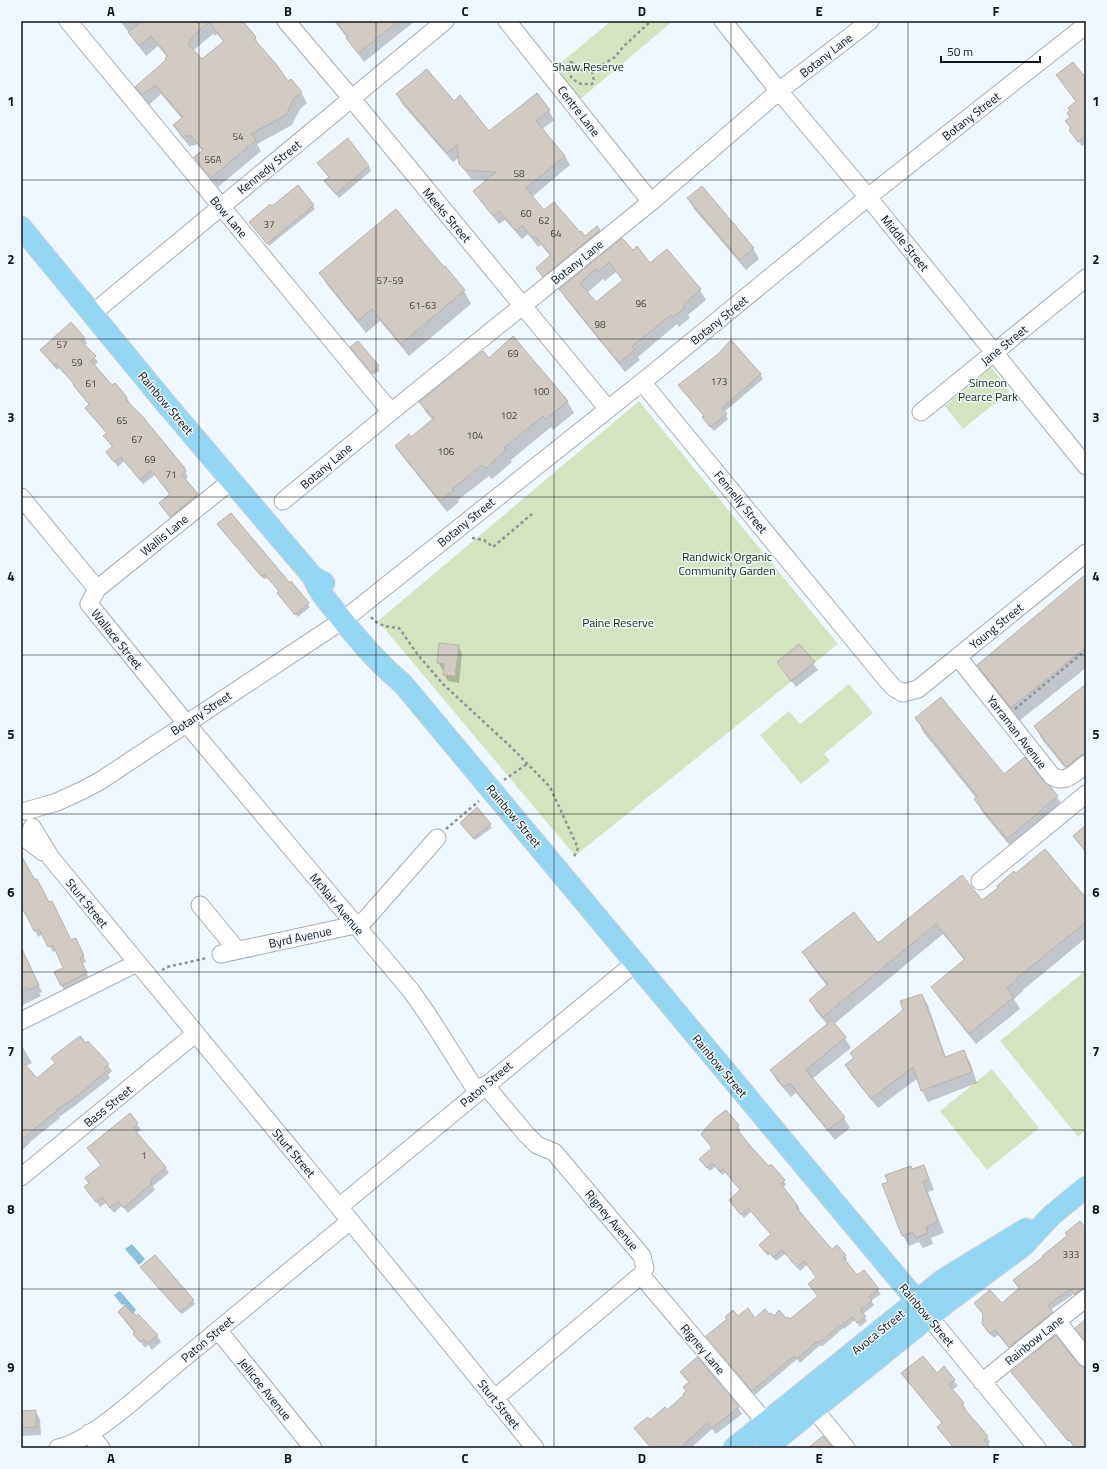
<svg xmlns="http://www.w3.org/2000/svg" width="1107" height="1469" viewBox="0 0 1107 1469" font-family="'Titillium Web',sans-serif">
<rect width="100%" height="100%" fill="#f0f8ff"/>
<path fill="#d4e4c1" d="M611,21H673L577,102L551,71Z
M991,367L1010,391L963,429L945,406Z
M639,401L838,644L575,856L378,621Z
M849,684L873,713L824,754L830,761L801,784L760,735L789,711L800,724Z
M1086,970V1130L1078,1137L1000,1041Z
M992,1069L1039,1128L987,1170L940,1111Z"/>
<path fill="#88c1de" d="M132,1244L145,1259L139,1265L125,1249Z
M120,1291L136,1310L133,1314L124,1304L122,1305L114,1295Z"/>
<path fill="#0003" fill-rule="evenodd" d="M120,21H242L255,37L261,48L288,83L301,92L307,103L300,109L292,125L257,144L261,151L218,187L201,167L195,157L202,151L197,144L194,146L192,145L190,147L180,135L175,125L182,119L161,94L149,105L136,87L167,61V57L158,46L146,56ZM213,34L215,36L217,34L224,42L202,61L194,50Z
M334,21H415L364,62L353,47L347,38Z
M1086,80V143L1082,146L1073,135L1070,118L1068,113L1077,101Z
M397,94L453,102L489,133L549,111L554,120L542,129L565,156L570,165L532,197L544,211L585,238L597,228L605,240L549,285L537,268L551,257L541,245L538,247L528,234L522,239L505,220L499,224L480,200L474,191L487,180L471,179L460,164V157L453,162L402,104Z
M319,163L369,166L371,171L339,198L328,186L326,181L330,178Z
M298,187L315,209L269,246L252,225Z
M688,198L753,248L759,259L746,270L694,209Z
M396,211L464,291L471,304L409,356L380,321L366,333L328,286L320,273Z
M622,239L633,251L650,265L666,251L700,290L706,300L688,315L690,318L679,327L677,324L638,357L640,360L625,372L566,299L560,289ZM616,272L623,281L596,304L587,293L603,279L605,281Z
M84,338L87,343L85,345L98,362L94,366L112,387L115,384L127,398L130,403L129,404L183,467L188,477L185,480L201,500L174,522L160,504L170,495L155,475L143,484L124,461L118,467L107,452L113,448L104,436L107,434L89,413L86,408L90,405L77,390L75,385L59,368L57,370L41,351Z
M358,342L380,370L374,375L353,350Z
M489,359L567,401L574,413L553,430L551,427L511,460L512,462L492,479L489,476L458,500L459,502L447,512L403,457L396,446L411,438L433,420L427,414L420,403Z
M760,374L763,379L724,412L728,419L714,431L706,422L703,418L704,417L680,386Z
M220,528L289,584L291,583L310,607L298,617L280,596V592L268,578L264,579Z
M1086,575V668L1019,721L987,680L978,665Z
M799,645L818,670L796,687L778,663Z
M458,646L462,653L459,683L448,681L444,674L445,670L442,669L438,662Z
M1086,685V772L1075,780L1043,741L1035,727Z
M916,718L1004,776L1043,783L1049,787L1057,797L1066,811L1015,852L983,813L975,799L976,798L924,733Z
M477,808L492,828L475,840L463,826Z
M1086,827V853L1074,836Z
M21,863L71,942L79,946L86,962L82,964L90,980L65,992L55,973L65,968L56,950L53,952L43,934L38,937L27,915L26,916L23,911L21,912Z
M1086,900V938L1023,990V991L1014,999L1020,1009L976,1044L939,998L932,987L965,961L943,934L834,1024L845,1038L851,1048L812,1079L844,1118L850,1128L835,1140L796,1093L791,1097L777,1081L771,1070L827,1024L816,1011L810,1000L827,986L810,964L804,953L878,944L982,902Z
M21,967L32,971L42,992L39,993L41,996L21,1006Z
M922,995L928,1005L946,1058L963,1051L970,1062L977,1083L928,1102L922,1091L918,1078L878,1108L852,1076L846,1065Z
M88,1042L108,1065L112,1071L108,1075L110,1078L76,1105L59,1117L60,1118L30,1142V1143L21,1151V1079H37L56,1064L52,1058Z
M21,1044L32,1063L21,1068Z
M130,1115L141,1130L136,1133L166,1168L169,1173L153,1186L155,1190L128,1213L122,1206L114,1213L106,1203L100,1207L85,1187L89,1184L101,1166L88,1149Z
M738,1126L740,1130L738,1132L769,1167L784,1181L786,1185L783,1188L798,1206L800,1210L798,1211L832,1250L845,1255L847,1259L845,1261L857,1277L864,1271L881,1294L871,1301L874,1305L863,1314L867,1321L860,1327L855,1320L844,1329L843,1328L823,1346H819L800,1363L797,1359L755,1395L707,1337L728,1320L726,1317L755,1319L769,1315L790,1321L818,1297L809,1284L817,1277L807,1265L800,1271L785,1254L776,1261L770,1254L768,1256L762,1249L771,1235L751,1212L744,1218L730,1200L741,1191L726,1172L722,1175L715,1167L710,1171L703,1163Z
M923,1166L929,1177L934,1190L928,1192L944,1233L931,1238L933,1244L923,1248L919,1242L909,1246L903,1236L889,1182Z
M1086,1230V1294L1078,1299L1074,1294L1050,1310L1055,1318L1012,1352L998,1335L994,1338L986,1330L983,1324L984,1316L975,1304L1002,1305L1020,1289L1044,1258L1069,1236L1067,1233Z
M141,1268L193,1301L195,1304L182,1314Z
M119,1312L157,1335L161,1342L152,1350L148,1345L145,1348Z
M1078,1365L1082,1368L1086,1369V1448H1075L1015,1376Z
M944,1368L958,1386L952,1390L963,1404L966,1409L964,1410L987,1437L990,1442L987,1445L990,1448H951L952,1446L938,1428L943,1424L937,1374Z
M681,1372L738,1407L742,1414L716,1434L712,1429L691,1448H649L650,1447L636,1428L667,1411L685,1396L689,1383Z
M35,1411L40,1419L41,1435L21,1436V1412Z"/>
<path fill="#d2cbc4" stroke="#b9b2ab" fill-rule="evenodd" d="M142,21H243L256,37L254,39L276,64L288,81L291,79L302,92L294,98L286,115L251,134L256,140L211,178L194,157L203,150L190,135L187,137L186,135L183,137L173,125L183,117L155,85L142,95L135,87L166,60L165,58L168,56L151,36L139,46L128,32ZM209,22L224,41L202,59L188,44L191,42L189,40Z
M335,21H399L358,53L346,38L348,36Z
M1073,62L1086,78V135L1078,142L1069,130L1071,128L1065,121L1070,117L1067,113L1070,110L1068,108L1076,101L1056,75Z
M427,69L454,101L460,95L489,131L537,93L550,110L536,121L565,156L526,188L544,210L554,202L580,232L581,231L585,236L597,226L600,230L543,277L536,268L551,255L535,236L532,238L522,225L516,231L499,211L493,216L473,191L496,172L465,170L459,164L457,145L447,153L396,94Z
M348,138L369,166L336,194L324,181L329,177L317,163Z
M298,185L314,205L267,244L249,222L270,204L272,206Z
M702,186L754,248L740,260L687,198Z
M396,209L444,267L445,266L465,290L401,344L372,309L358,321L319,273Z
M622,238L633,250L637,246L650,263L667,249L701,289L683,305L685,308L673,317L671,315L632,346L635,350L619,363L559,289ZM609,262L623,280L596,302L580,283L596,269L598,272Z
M71,322L85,338L81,341L96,356L91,361L112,385L115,383L127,397L125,399L142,416L184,467L186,471L182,475L198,494L170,517L159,503L170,494L151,470L140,480L121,457L114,462L106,452L113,446L103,436L107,433L85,408L89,404L73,385L74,384L56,364L54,365L40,350Z
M513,336L568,401L546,419L543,416L504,448L506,450L485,469L482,465L452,489L454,490L440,501L395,446L409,434L411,437L434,418L419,402L483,351L489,358Z
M731,340L761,374L722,408L727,414L710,427L702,417L704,416L678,385L717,355Z
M358,341L379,366L372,373L350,347Z
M231,513L290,583L291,581L309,603L295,615L277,593L279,591L265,575L261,576L217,524Z
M1086,574V647L1011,708L977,665Z
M439,643L459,645L455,676L443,675L444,664L437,663Z
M799,644L815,662L791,681L777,662Z
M1086,684V754L1080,756L1066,767L1034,726Z
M941,697L1004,774L1025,757L1044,782L1050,786L1058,796L1007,839L974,799L977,796L915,718Z
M477,807L491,824L473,838L460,823Z
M1086,825V852L1073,836Z
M1045,849L1086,898V922L1017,978L1018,979L1007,988L1014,997L969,1034L931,987L965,959L936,924L823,1017L809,1000L828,984L802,952L854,912L878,943L962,875L982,900L998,888L997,886L1014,871L1016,873Z
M21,855L32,875L35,880L37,879L49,902L52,901L71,940L76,938L84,956L80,958L87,973L61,986L54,972L63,968L53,945L48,947L39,929L34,931L21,905Z
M21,947L39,985L28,990L27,987L21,990Z
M922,994L945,1057L964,1050L972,1072L921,1091L913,1067L871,1099L845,1065L854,1058L850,1053L903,1010L900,1001Z
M832,1020L846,1037L806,1070L845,1117L828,1130L790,1083L784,1087L770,1070Z
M80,1036L86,1043L88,1041L109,1064L104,1068L107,1071L73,1099L56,1110L57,1111L21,1140V1060L37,1078L55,1063L51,1058Z
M726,1110L739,1125L736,1128L752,1148L769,1166L771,1164L785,1180L781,1184L798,1206L796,1207L822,1238L832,1249L837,1245L846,1255L843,1257L857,1275L864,1270L879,1289L869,1297L872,1301L860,1310L866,1316L857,1323L852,1317L841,1326L840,1325L820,1342H816L797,1359L794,1356L752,1391L706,1336L727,1319L725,1317L733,1310L738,1316L748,1308L755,1318L765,1309L769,1314L771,1313L774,1316L779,1310L786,1318L788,1317L790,1319L818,1296L808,1284L816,1277L804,1261L797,1267L782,1250L773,1257L767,1251L765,1252L759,1245L771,1234L748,1208L741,1215L729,1200L740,1190L723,1169L720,1171L712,1163L707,1168L699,1159L712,1148L701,1134L714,1119Z
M130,1113L138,1123L133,1128L166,1167L150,1181L152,1183L124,1208L118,1201L110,1208L102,1197L96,1202L84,1187L89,1183L85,1178L101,1165L87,1148Z
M924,1165L929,1179L923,1182L938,1222L926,1227L928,1233L916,1238L913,1232L902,1236L882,1184L888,1182L885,1175L911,1166L912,1169Z
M1080,1221L1086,1228V1288L1080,1290L1075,1294L1070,1289L1048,1305L1053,1312L1009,1347L995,1330L990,1334L982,1324L983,1314L974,1303L990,1290L1002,1303L1019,1288L1013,1280L1043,1257L1042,1256L1068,1235L1065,1233Z
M155,1255L194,1300L180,1312L140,1267Z
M125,1305L132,1313L133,1312L136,1316L138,1314L158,1335L148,1343L144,1339L140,1342L133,1334L135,1332L118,1312Z
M1086,1319V1342L1075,1328Z
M1056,1335L1078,1364L1082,1367L1086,1368V1448H1075L1070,1440L1068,1441L1011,1372Z
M923,1356L937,1373L944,1366L955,1380L949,1385L964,1403L961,1405L988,1436L984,1440L991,1448H954L937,1427L942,1423L901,1373Z
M697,1357L739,1407L712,1428L707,1423L680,1448H651L634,1428L648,1417L650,1420L665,1407L667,1410L684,1395L683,1394L686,1391L683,1387L689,1382L680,1372Z
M36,1410L37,1427L21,1428V1411Z
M823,1436L833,1448H808Z"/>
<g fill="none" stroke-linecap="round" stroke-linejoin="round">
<defs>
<path id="minor" d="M68,21L391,412
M286,21L347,93L608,409
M507,21L651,202
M723,21L779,91L872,202L1086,466
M93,313L445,21
M642,382L886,679L894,688L903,693L918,689L1086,553
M921,412L1086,278
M21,497L97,589L89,604L186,723L412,992L430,1018L477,1092
M283,501L391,412L651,202L779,91L870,21
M97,589L231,481
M351,614L656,371L868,197L1086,25
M958,657L1052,776C1065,785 1076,772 1086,764
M26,811L57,802L83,790L100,781L343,620
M32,827L51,858L339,1207L535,1448
M22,836L43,852
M980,881L1086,794
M200,905L237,950
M221,954L355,925L365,920L437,838
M21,1021L137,963
M485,1085L526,1134L537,1145L554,1152L642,1256L645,1268L641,1275L494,1399
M21,1177L195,1034
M339,1207L635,963
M641,1275L766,1423
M922,1308L1037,1448
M1057,1321L1086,1358
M218,1330L313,1448
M982,1382L1086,1298
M814,1409L846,1448
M89,1433L101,1448
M58,1448C93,1440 143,1392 172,1368C231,1319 291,1270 350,1221"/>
<path id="major" d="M21,227L162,399L313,577L324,583
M313,577C320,595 332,606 344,622C363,645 379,664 403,684L917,1301
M734,1448L944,1279L1026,1229
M766,1448L946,1303L1023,1246L1051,1216L1086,1187"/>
</defs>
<use href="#minor" stroke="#a7aeb4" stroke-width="19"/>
<use href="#major" stroke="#d4d5d5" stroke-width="23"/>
<path stroke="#8d9398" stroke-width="2.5" stroke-dasharray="3 3" stroke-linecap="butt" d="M571,62L583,71H592L594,81L592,84H581L572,79L567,65L568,63Z
M592,71L615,57L623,47L651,21
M472,538L484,540L493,547L532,514
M371,617C378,626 388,627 399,628L418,655L443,684L512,748L550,787L578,848L573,859
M1015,709L1086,650
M504,780L527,764
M446,829L479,801
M162,970L167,967L207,958"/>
<use href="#minor" stroke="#fff" stroke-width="17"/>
<use href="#major" stroke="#94d7f5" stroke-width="21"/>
</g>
<path fill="none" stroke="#121517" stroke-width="1" stroke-opacity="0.55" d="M199,21V1448M376,21V1448M554,21V1448M731,21V1448M908,21V1448M21,180H1086M21,339H1086M21,497H1086M21,655H1086M21,814H1086M21,972H1086M21,1130H1086M21,1289H1086"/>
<g text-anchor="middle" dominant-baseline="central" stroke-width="3" stroke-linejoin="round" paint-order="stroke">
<g font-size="10" fill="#424242">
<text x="238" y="136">54</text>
<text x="213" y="159">56A</text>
<text x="519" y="173">58</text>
<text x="526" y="213">60</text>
<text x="544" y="220">62</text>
<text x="269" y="224">37</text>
<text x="556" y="233">64</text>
<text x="390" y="280">57-59</text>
<text x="641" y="303">96</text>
<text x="423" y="305">61-63</text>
<text x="600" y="324">98</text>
<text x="62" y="344">57</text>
<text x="513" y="353">69</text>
<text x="77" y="362">59</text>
<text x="719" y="381">173</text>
<text x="91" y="383">61</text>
<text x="541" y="391">100</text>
<text x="509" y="415">102</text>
<text x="122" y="420">65</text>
<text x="475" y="435">104</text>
<text x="137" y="439">67</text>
<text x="446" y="451">106</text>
<text x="150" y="459">69</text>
<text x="171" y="474">71</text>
<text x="144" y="1155">1</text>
<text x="1071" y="1254">333</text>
</g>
<g font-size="12" fill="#121517" stroke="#f0f8ff">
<text transform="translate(826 55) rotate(-38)">Botany Lane</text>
<text transform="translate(579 111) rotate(52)">Centre Lane</text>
<text transform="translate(971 116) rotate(-38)">Botany Street</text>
<text transform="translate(269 167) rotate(-39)">Kennedy Street</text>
<text transform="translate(447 215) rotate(50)">Meeks Street</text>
<text transform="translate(229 217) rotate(50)">Bow Lane</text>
<text transform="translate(905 243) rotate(51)">Middle Street</text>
<text transform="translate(577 262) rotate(-39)">Botany Lane</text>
<text transform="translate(719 320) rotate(-39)">Botany Street</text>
<text transform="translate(1004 345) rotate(-39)">Jane Street</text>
<text transform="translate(166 403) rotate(50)">Rainbow Street</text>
<text transform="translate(326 466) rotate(-40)">Botany Lane</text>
<text transform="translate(741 502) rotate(51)">Fennelly Street</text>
<text transform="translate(466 522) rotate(-39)">Botany Street</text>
<text transform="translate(164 535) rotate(-39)">Wallis Lane</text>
<text transform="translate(996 626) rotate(-39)">Young Street</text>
<text transform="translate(117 639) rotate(51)">Wallace Street</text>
<text transform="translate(201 713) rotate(-33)">Botany Street</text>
<text transform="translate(1017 732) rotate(52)">Yarraman Avenue</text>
<text transform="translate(514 816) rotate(50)">Rainbow Street</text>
<text transform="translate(87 903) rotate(51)">Sturt Street</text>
<text transform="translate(337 904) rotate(50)">McNair Avenue</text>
<text transform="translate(300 937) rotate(-12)">Byrd Avenue</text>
<text transform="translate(720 1066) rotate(50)">Rainbow Street</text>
<text transform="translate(486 1084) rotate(-40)">Paton Street</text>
<text transform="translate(108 1106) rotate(-39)">Bass Street</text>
<text transform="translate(294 1153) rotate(50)">Sturt Street</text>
<text transform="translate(612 1220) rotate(50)">Rigney Avenue</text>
<text transform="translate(927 1315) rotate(50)">Rainbow Street</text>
<text transform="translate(878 1332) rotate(-39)">Avoca Street</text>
<text transform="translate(207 1339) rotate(-40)">Paton Street</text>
<text transform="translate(1034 1340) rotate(-39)">Rainbow Lane</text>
<text transform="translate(703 1349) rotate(50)">Rigney Lane</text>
<text transform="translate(265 1389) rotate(51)">Jellicoe Avenue</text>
<text transform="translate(499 1404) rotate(51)">Sturt Street</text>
</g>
<g font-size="12" fill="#202f0a" stroke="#f0f8ff">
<text x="588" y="66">Shaw Reserve</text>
<text x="988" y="382">Simeon<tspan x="988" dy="14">Pearce Park</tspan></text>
<text x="727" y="556">Randwick Organic<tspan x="727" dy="14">Community Garden</tspan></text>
<text x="618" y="622">Paine Reserve</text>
</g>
</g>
<rect width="1107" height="1469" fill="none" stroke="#f0f8ff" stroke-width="44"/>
<path d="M941 56v6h99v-6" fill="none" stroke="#121517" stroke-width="2"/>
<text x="947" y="56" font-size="12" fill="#121517" stroke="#f0f8ff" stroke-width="3" paint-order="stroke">50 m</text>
<rect x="22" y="22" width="1063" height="1425" fill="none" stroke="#121517" stroke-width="1.5"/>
<g font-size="13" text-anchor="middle" font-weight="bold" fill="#121517">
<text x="111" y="16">A</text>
<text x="288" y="16">B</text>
<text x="465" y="16">C</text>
<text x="642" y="16">D</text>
<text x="819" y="16">E</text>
<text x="996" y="16">F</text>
<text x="11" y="106">1</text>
<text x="1096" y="106">1</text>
<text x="11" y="264">2</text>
<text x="1096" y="264">2</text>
<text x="11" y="422">3</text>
<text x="1096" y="422">3</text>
<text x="11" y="581">4</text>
<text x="1096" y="581">4</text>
<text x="11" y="739">5</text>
<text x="1096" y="739">5</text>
<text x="11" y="897">6</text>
<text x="1096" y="897">6</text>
<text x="11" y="1056">7</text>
<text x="1096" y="1056">7</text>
<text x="11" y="1214">8</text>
<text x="1096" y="1214">8</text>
<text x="11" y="1372">9</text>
<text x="1096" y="1372">9</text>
<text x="111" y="1463">A</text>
<text x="288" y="1463">B</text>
<text x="465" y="1463">C</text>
<text x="642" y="1463">D</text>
<text x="819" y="1463">E</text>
<text x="996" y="1463">F</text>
</g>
</svg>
